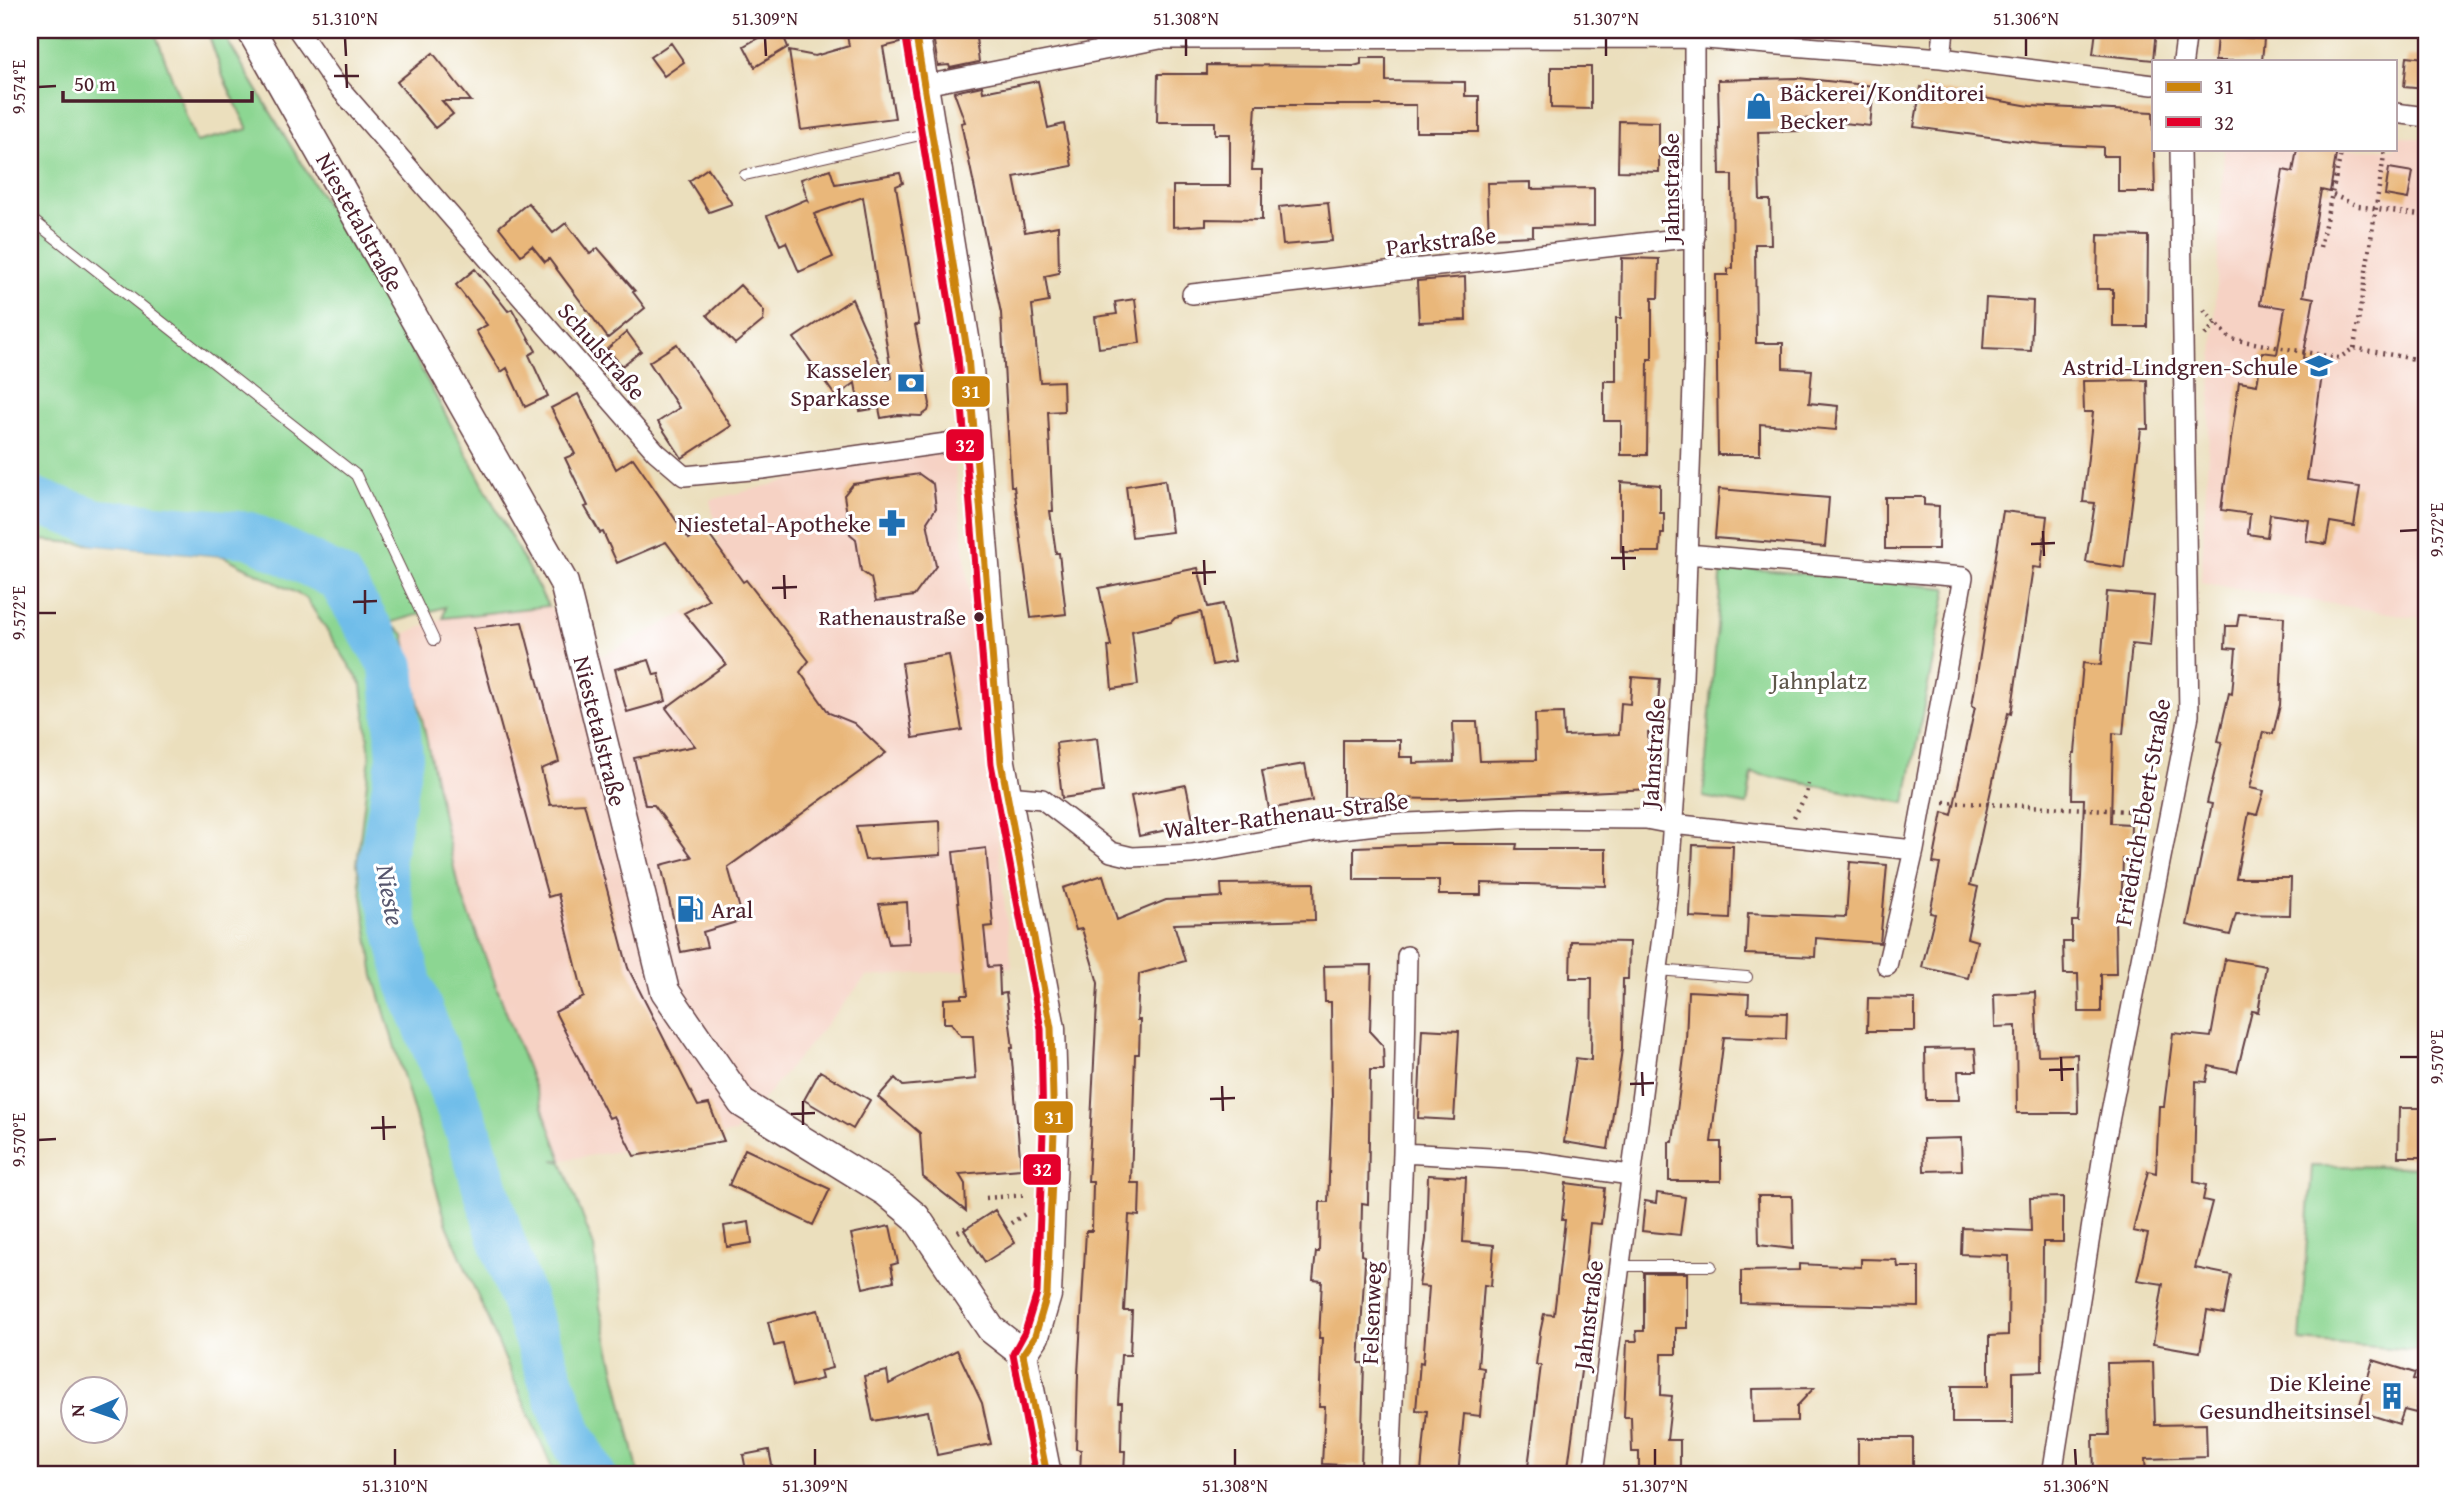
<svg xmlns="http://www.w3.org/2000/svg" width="2456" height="1505" viewBox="0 0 2456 1505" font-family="'Gentium Book Plus',serif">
<rect width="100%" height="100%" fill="#fff"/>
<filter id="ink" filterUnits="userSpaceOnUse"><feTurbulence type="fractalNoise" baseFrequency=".0143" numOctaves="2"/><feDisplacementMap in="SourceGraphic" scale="14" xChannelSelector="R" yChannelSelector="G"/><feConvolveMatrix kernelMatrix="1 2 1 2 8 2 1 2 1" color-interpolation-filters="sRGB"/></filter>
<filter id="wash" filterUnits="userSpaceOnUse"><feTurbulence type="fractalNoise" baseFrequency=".00686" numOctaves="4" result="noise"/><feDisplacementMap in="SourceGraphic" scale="28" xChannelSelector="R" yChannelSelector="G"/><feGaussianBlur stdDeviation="1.57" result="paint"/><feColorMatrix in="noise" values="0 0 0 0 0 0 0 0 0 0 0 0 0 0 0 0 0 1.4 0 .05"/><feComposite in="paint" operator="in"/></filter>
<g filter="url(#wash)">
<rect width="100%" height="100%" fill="#ebdfbd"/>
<path fill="#f6d2c4" d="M2395,136L2426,139V619L2201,583L2224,149H2395Z
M953,450L1012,967L866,977L735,1133L562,1160L457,882L404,634L443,618L548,606L602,656L729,590L710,500L831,470Z"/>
<path fill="#8cd692" stroke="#6b7a5e" stroke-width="2" d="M30,30H154L196,142L248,129L224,79L207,30H221L387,305L548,606L443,618L445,607L389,623L404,634L457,882L562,1160H553L562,1162L594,1247L600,1307L639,1475H555L447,1225L374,976L357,864L370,756L362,685L306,598L223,556L30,539Z
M1722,566L1947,588L1905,803L1752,773L1747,805L1703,797Z
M2312,1166L2426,1167V1351L2300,1341Z"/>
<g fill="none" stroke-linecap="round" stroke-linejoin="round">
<path stroke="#6fbde9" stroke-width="46" d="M30,499L97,522L250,535L339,578L392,666L400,757L381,863L409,983L469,1133L500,1235L570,1433L593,1475"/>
</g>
<g id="blocks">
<path fill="#e9b77a" d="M772,30H781L788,47L755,67L744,46Z
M846,30H899L900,43L883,47L895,118L801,130L789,51L815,56L849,46Z
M932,30H975L979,62L950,68L949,65L938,66Z
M2096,30H2156L2153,60L2093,54Z
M2217,35L2264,39L2262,61H2215Z
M671,43L684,62L664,76L650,57Z
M433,53L471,101H442L453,114L435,128L397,82Z
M2407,56L2426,58V89L2404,87Z
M1361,58H1386V81L1465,82V96H1479V132H1416V105H1256L1252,170H1262V220L1206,219V225L1173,227V186H1230V134H1215V122H1157L1158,74H1207V65L1354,66L1361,64Z
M1551,67H1591V109L1551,108Z
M1798,78L1874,86L1870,126L1799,118L1800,131L1758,132L1760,200H1770L1771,244H1755L1756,343H1783V368L1812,370L1809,403L1838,406L1836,430L1760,424V455H1718L1716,275H1728V269L1733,268L1732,175H1720L1718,80Z
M1038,81L1048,128L1064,124L1072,166L1014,177L1025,232L1058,226L1059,273L1045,276L1049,302L1032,305L1040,382L1063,381L1064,411L1048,412L1053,511H1050L1056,553H1059L1066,614L1031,618L1014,486H1011L1001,313L961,123L965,122L954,92L982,86L983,92Z
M1921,87L2030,106L2153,112L2155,192H2118V156H2103V147L2042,144L1914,127Z
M1619,121L1659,122V172L1618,171Z
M2297,149H2337L2330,192L2321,190L2303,296L2314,298L2303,358L2324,361L2307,480L2360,487L2354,526L2330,522L2326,544L2306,541L2309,520L2270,514L2267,537L2248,534L2250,514L2221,510L2239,382L2257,385L2262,352L2277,354L2285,308L2260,304L2283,170L2293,172Z
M708,168L732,204L709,212L689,181Z
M2389,168L2413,172L2408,199L2385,195Z
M830,169L835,184L900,173L903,183L896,186L919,325H915L930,404L928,411L921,416L898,415L881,418L879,408L860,411L855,383L836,397L794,338L852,299L887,379L892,378L863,197L814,214L833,257L799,272L786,242L780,245L767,216L807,199L809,203L801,179Z
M1531,182V189L1594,188V226L1533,227V236L1489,238L1487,183Z
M1328,202L1332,241L1283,245L1279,207Z
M528,203L553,233L566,223L590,254L598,248L635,291L633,292L645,308L608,338L549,259L545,262L532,246L521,255L499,227Z
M2098,235L2148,236L2147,327H2113V289H2097Z
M1622,258L1659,259L1658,298H1652V359H1648L1647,455H1621V421H1604V381H1616V318H1621Z
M475,269L508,311L512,309L536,351L529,355L548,396L525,407L507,368L501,372L476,331L487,325L456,285Z
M1465,277L1466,320L1419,322L1417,281Z
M740,285L764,311L763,321L735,344L707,315Z
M1986,298L2033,301L2031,351L1983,349Z
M1135,299L1140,343L1099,348L1095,317L1117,314L1115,302Z
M627,332L641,351L622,366L607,349Z
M677,344L731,426L682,458L658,422L679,408L649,362Z
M2147,380L2148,429H2141L2124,568L2086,562L2095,503L2083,502L2093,412H2084L2083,381Z
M578,394L616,469L633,458L689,539L704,528L743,582L746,580L809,661L800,672L829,713L854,723L886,753L728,867L743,920L703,932L707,947L681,952L661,865L692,857L654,805H645L634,758L695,746L666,708L726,664L684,613L709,600L666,542L617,563L603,532L600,533L585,507L588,506L565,458L575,454L551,408Z
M919,474L933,484L936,508L927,522L936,566L914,596L876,601L871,578L861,571L856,539L850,534L844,495L853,484Z
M1165,480L1172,532L1132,537L1126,486Z
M1621,482L1660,485V513H1664V534H1661L1660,552H1621Z
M1719,489L1829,498L1825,547L1715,538Z
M1885,497H1924V505L1939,506L1938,549H1885Z
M2003,511L2047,516L2041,568L2033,567L2011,714L2008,713L1970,885L1978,887L1967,938L1977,941L1968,978L1922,967L1935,914L1930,913L1940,864L1933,863L1943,812L1952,815L1975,707L1972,706Z
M1198,568L1208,607L1223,604L1235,661L1212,665L1201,612L1175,618L1171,622L1132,631L1138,685L1112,689L1108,646H1111L1099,588Z
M2107,592L2154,596L2150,646L2132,644L2123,734L2113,733L2111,823L2131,824L2130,859H2123L2121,917H2115L2116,974H2101V1012H2079L2078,974H2064L2063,942H2072V921H2078L2081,877L2084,799H2072L2073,753H2075L2083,663L2101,665Z
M2239,614L2284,617L2280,705L2273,734L2263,732L2250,788L2264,791L2257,815L2249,813L2236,878H2291L2290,915L2236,914L2230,935L2187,925L2212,804L2207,803L2222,742L2218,741L2229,693L2232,694L2236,649L2225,648L2226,626H2237Z
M522,622L559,762L541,769L550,805L584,803L628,968L698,1106L709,1104L724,1141L634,1156L614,1116L609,1118L555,1012L584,997L558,894L548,897L474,628Z
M949,655L962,730L913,738L902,663Z
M649,660L654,675L659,674L666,701L627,712L615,669Z
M1632,677L1660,679L1656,733L1648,732L1651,789L1435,799L1343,797V740H1400V757H1413V763L1454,762L1453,722H1477L1480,761L1536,760L1535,714L1563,713L1564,736L1619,734L1621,703L1630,704Z
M1097,738L1103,792L1062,798L1056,743Z
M1305,764L1312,801L1269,809L1262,771Z
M1186,785L1194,824L1139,836L1131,796Z
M940,821L941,855L865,860L856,826Z
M1438,844H1517L1516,849H1606V886L1481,883V895H1439V880H1354V847Z
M1693,845L1733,846L1730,919L1690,917Z
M986,848L993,926L984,927L988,967L999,966L1000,994L1006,993L1013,1048H1011L1021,1169L959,1174L965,1184L966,1211L923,1177L920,1133L878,1097L895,1078L903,1086L976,1079L973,1036H961L951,1023H944V999L962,998V995H968L953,852Z
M1850,862L1887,865L1880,943L1816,938L1815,957L1746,954L1748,913L1846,917Z
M1103,875L1117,920L1166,900L1222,897L1221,884L1314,883L1315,920L1174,924L1185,961L1139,974L1137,1020H1140L1139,1054H1135L1131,1183H1140L1139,1216L1129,1215L1124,1311H1132L1130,1355H1121L1118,1403H1122L1121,1451H1125L1124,1475H1080L1081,1450L1076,1449L1078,1374L1086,1231H1092L1093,1182H1088L1098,983L1082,929L1076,930L1063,888Z
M907,902L909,943L889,944L879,904Z
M1571,941L1629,942L1628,979H1623L1622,1049L1608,1149L1564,1142L1576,1058L1591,1060L1592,978H1570Z
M2225,959L2266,966L2258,1012L2252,1011L2237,1072L2209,1066L2206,1082L2196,1081L2194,1182L2206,1185L2203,1200L2212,1202L2195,1268L2231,1275L2224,1314L2207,1311L2200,1352L2153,1344L2163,1284L2137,1280L2148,1234L2133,1231L2148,1171L2156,1173L2159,1106H2164L2173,1033L2211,1037Z
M1372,965L1370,1032L1383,1046L1384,1070H1370L1368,1204L1362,1203L1361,1255L1364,1256L1365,1263L1359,1363H1364L1361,1466L1322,1464L1325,1407H1319L1322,1338H1319L1322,1281L1313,1280L1316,1252H1319L1320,1202H1328L1332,1103L1331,1002H1325L1324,966Z
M1688,991L1749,994L1748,1012L1787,1013L1786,1039L1724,1037L1711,1142H1721V1181H1669V1142H1673L1686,1041Z
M2035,992L2038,1055L2077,1054L2078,1113H2017L2016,1026L1995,1027L1994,994Z
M1868,998L1915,999V1031H1867Z
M1422,1029L1459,1031L1454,1120L1418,1118Z
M1975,1048L1977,1071H1958L1959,1100H1926L1925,1049Z
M820,1071L870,1100L853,1129L804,1100Z
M2399,1108H2426V1157H2398Z
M1961,1138L1962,1170L1924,1171L1923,1139Z
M745,1149L830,1189L813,1225L729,1185Z
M1428,1175L1466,1177L1463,1242L1494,1245L1491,1286L1484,1285L1478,1367L1484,1368L1480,1416L1464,1414L1458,1475L1421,1472L1427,1411L1416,1410L1420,1362L1423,1363L1429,1287L1419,1286L1426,1239Z
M1566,1183L1605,1188L1601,1224L1590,1223L1585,1269L1597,1271L1591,1319H1588L1567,1475H1527L1541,1365H1536L1540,1333L1544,1314L1554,1315L1565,1220H1562Z
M1657,1193L1685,1197L1680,1235L1642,1231L1645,1201L1656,1203Z
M1758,1196H1792L1793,1249L1759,1245Z
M2063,1197V1242H2043L2042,1371L2013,1372V1423H1952V1386H1989V1336L2008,1335L2009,1256L1961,1254L1962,1228L2031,1231L2030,1198Z
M995,1210L1015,1243L985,1262L964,1230Z
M749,1222L752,1243L727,1247L724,1226Z
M890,1226L898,1263L891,1265L894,1281L863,1288L851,1234Z
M1861,1259L1897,1260L1898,1267H1919V1307L1741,1303V1271L1799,1270V1264L1861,1267Z
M1644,1273H1687V1328H1676V1354H1662L1661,1395L1672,1396L1667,1440H1680V1471L1639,1472V1452H1632L1631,1417H1624L1627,1341H1637L1636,1331H1644Z
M818,1310L832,1368L820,1371L822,1379L793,1386L783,1344L774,1346L768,1322Z
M957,1350L982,1403L991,1444L937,1455L928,1411L873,1421L864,1376L887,1371L889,1384Z
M2373,1360L2415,1373L2413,1379L2425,1383L2416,1413L2404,1410L2399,1424L2358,1411Z
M2153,1362L2155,1425L2206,1424L2207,1457L2145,1459L2146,1475H2094L2093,1435H2109L2107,1363Z
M1814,1388L1797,1406V1421L1753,1422L1752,1389Z
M1858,1438H1913V1471L1858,1475Z
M769,1450L774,1475H747L743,1455Z"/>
</g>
</g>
<g filter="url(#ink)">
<use href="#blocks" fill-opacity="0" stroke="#623c41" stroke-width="2"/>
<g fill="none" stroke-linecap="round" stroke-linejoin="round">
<defs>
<path id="lane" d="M745,175L929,133
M30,218L356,475L434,640
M1657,970L1747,977
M1619,1266H1711"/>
<path id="street" d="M298,30L335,83L656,452L684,476L762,469L975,439
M1941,58L1944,30
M2183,61L2187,30
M925,85L1160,39L1694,38L1941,58L2153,85
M2395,113L2426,117
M1192,294L1695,237
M1007,796L1042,799L1111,852L1132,857L1192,854L1315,832L1385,824L1522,818L1646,819L1672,824L1914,850L1963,577L1687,554
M1887,966L1914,850
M1403,1153L1525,1160L1630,1175
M1390,1475L1403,1153L1407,956
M1593,1475L1668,890L1683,678L1694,354V30
M2052,1475L2105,1142L2189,715L2180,149"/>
<path id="secondary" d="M251,30L564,583L665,991L742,1103L886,1192L916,1217L991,1329L1023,1354
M915,30L968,356L1001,762L1051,1028L1054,1132L1047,1295L1035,1336L1023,1354L1047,1475"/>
</defs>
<use href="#lane" stroke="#623c41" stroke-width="12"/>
<use href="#street" stroke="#623c41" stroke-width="22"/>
<use href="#secondary" stroke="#623c41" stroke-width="31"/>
<path stroke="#623c41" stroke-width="4.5" stroke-dasharray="2 5" stroke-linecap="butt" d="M2333,195L2358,206L2426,216
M2320,247L2342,149
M2204,310L2231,339L2339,358L2354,348L2426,361
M2205,335L2216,323
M2354,348L2385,149
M1944,802L2149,812
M1794,817L1806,795L1808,784
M986,1198L1027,1195
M1005,1227L1025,1214
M958,1232L970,1225"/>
<use href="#lane" stroke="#fff" stroke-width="10"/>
<use href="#street" stroke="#fff" stroke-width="19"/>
<use href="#secondary" stroke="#fff" stroke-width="28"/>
<defs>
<path id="bus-1" d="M915,30L968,356L1001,762L1051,1028L1054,1132L1047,1295L1035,1336L1023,1354L1047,1475"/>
<path id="bus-2" d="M905,32L958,357L991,764L1041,1029L1043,1132L1037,1293L1025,1332L1013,1354L1036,1475"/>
</defs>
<use href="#bus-1" stroke="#fff" stroke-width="12"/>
<use href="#bus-2" stroke="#fff" stroke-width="12"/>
<use href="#bus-1" stroke="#cc840b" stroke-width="7"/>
<use href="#bus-2" stroke="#e4002b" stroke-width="7"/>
</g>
</g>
<path fill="none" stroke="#4a1f2b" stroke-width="2.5" d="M345,38L346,56M765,38L766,56M1186,38V56M1606,38V56M2026,38V56M346,64L347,88M334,76H359M38,87L56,86M2043,531L2044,556M2400,531L2418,530M2031,544L2055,543M1623,546L1624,570M1611,558H1636M1204,560L1205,585M1192,573L1216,572M784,575L785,599M772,588L797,587M365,590V614M353,602L377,601M38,613H56M2061,1057L2062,1081M2400,1057H2418M2049,1070L2074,1069M1642,1072L1643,1096M1630,1084L1654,1083M1222,1086L1223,1111M1210,1099L1235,1098M803,1101V1125M791,1114L815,1113M383,1116L384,1140M371,1128L396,1127M38,1140L56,1139M395,1449V1466M815,1449V1466M1235,1449V1466M1655,1449V1466M2075,1449L2076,1466"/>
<defs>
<symbol id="shop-bare" viewBox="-9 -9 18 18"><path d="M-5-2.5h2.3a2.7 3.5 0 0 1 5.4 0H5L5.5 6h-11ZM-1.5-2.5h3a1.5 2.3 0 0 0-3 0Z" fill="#1f6fb2" stroke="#fff" stroke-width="2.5" paint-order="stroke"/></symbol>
<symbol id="school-bare" viewBox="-9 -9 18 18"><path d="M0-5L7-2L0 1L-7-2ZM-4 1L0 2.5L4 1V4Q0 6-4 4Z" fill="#1f6fb2" stroke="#fff" stroke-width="2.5" paint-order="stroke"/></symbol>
<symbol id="bank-bare" viewBox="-9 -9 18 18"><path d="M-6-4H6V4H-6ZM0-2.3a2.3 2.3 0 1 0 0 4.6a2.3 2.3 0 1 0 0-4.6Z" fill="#1f6fb2" stroke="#fff" stroke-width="2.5" paint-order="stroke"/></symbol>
<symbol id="pharmacy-bare" viewBox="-9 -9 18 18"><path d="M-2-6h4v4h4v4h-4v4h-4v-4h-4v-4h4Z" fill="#1f6fb2" stroke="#fff" stroke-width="2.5" paint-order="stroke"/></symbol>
<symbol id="fuel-bare" viewBox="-9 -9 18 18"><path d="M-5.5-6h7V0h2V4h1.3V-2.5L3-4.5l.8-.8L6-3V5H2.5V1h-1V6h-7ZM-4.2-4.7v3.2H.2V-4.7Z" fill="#1f6fb2" stroke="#fff" stroke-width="2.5" paint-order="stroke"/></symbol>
<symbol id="building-bare" viewBox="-9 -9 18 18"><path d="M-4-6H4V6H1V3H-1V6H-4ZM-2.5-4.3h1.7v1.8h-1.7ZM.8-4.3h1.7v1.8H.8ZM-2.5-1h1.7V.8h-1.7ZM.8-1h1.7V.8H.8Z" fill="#1f6fb2" stroke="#fff" stroke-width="2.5" paint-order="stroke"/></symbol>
</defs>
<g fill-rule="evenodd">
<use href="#shop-bare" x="1740" y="87" width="38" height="38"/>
<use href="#school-bare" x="2300" y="347" width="38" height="38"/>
<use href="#bank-bare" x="892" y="364" width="38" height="38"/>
<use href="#pharmacy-bare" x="873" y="504" width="38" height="38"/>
<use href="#fuel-bare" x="671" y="890" width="38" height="38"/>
<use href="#building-bare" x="2373" y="1377" width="38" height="38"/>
</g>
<circle fill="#4a1f2b" stroke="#fff" stroke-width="2.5" cx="979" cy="617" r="6"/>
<g text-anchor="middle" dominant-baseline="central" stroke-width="6" stroke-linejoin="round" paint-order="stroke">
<g font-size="22" fill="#4a1f2b" stroke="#fff" text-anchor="end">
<text x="966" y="617">Rathenaustraße</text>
</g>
<g font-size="24" fill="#4a1f2b" stroke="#fff" text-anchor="end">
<text x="1780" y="92" text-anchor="start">Bäckerei/Konditorei<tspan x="1780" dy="28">Becker</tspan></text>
<text x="2298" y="366">Astrid-Lindgren-Schule</text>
<text x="890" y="369">Kasseler<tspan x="890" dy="28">Sparkasse</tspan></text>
<text x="871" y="523">Niestetal-Apotheke</text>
<text x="711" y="909" text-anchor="start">Aral</text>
<text x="2371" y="1382">Die Kleine<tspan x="2371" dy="28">Gesundheitsinsel</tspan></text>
</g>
<g font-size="24" fill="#4a1f2b" stroke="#fff">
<text transform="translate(1670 188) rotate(-90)">Jahnstraße</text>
<text transform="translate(360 222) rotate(61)">Niestetalstraße</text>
<text transform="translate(1441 241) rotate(-7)">Parkstraße</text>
<text transform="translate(602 351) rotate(49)">Schulstraße</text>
<text transform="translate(600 731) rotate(76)">Niestetalstraße</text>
<text transform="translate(1653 753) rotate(-86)">Jahnstraße</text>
<text transform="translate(2142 812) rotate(-80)">Friedrich-Ebert-Straße</text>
<text transform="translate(1286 815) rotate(-7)">Walter-Rathenau-Straße</text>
<text transform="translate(1371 1313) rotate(-88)">Felsenweg</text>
<text transform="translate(1588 1315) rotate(-83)">Jahnstraße</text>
</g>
<g font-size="24" fill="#5e564a" stroke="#fff">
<text x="1819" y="680">Jahnplatz</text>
</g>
<g font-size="26" font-style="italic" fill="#57566e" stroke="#fff">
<text transform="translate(391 895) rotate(80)">Nieste</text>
</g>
</g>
<g stroke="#fff" stroke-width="2.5">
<rect x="951" y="375" width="40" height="33" rx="7" fill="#cc840b"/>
<rect x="945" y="428" width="40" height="34" rx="7" fill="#e4002b"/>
<rect x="1033" y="1100" width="41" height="34" rx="7" fill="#cc840b"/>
<rect x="1022" y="1153" width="40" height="33" rx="7" fill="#e4002b"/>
</g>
<g font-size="19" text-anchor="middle" font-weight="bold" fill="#fff">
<text x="971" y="398">31</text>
<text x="965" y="452">32</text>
<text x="1054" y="1124">31</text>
<text x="1042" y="1176">32</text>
</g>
<rect width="2456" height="1505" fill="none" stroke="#fff" stroke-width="77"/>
<rect x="2152" y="60" width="245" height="91" fill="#ffffff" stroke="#b7a5aa" stroke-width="2"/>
<rect x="2166" y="82" width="35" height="10" fill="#cc840b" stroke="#b7a5aa" stroke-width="2"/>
<text x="2214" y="94" font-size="21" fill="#4a1f2b">31</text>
<rect x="2166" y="117" width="35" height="10" fill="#e4002b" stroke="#b7a5aa" stroke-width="2"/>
<text x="2214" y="130" font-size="21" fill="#4a1f2b">32</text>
<g transform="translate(94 1410) rotate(268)"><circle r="33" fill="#ffffff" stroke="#b7a5aa" stroke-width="2"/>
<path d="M0-5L12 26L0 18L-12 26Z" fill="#1f6fb2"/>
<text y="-10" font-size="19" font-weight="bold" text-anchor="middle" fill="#4a1f2b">N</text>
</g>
<path d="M63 91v10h189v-10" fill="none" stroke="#4a1f2b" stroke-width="3.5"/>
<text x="74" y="91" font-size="21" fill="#4a1f2b" stroke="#ffffff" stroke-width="5" paint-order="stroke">50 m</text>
<rect x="38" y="38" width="2380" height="1428" fill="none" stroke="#4a1f2b" stroke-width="2.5"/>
<g font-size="18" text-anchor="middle" fill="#4a1f2b">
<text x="345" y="25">51.310°N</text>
<text x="765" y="25">51.309°N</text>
<text x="1186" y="25">51.308°N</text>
<text x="1606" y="25">51.307°N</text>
<text x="2026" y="25">51.306°N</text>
<text transform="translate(19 87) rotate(-90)" y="6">9.574°E</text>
<text transform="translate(2437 530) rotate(-90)" y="6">9.572°E</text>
<text transform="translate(19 613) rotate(-90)" y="6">9.572°E</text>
<text transform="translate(2437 1057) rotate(-90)" y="6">9.570°E</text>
<text transform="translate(19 1140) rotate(-90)" y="6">9.570°E</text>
<text x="395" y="1492">51.310°N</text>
<text x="815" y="1492">51.309°N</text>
<text x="1235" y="1492">51.308°N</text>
<text x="1655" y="1492">51.307°N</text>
<text x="2076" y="1492">51.306°N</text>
</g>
</svg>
